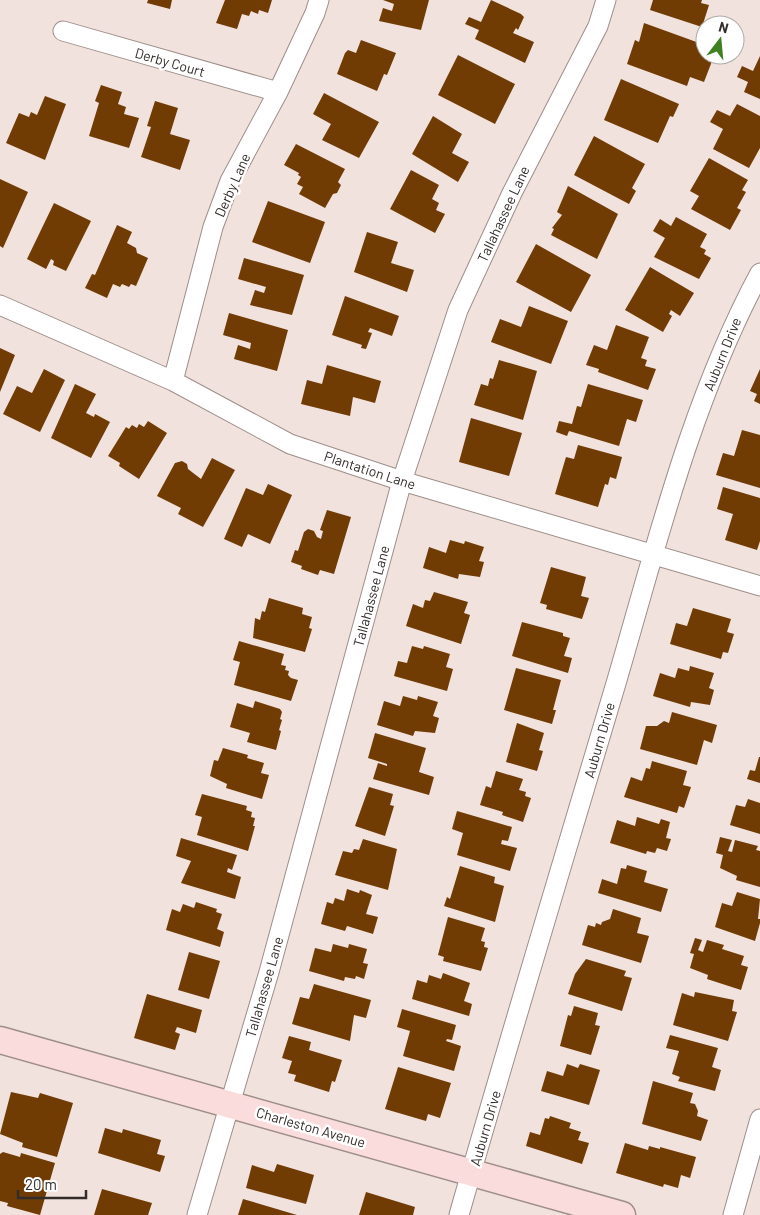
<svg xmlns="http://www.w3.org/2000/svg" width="760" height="1215" viewBox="0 0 760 1215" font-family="Barlow,sans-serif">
<rect width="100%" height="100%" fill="#f2e2dd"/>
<path fill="#703c04" d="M148,0H172L170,9L147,3Z
M225,0H272L268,13L259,10L258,14L251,11L249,16L242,14L237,29L216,23Z
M383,0H429L421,30L379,21L383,8L392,11L394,4Z
M491,0L521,14L524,17L518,30L516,28L513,33L534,42L525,63L475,39L479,30L465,24L469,17L481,22Z
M653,0H702L701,3L709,5L702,27L650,10Z
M644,23L702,44L700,50L705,52V55L714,56L704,82L690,77L687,86L627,64L635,40L639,42Z
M361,40L396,53L387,75L384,74L377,91L337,74L345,53L348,50L356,53Z
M458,55L515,84L495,124L438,95Z
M760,56V99L744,92L748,82L737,77L742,66L753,71Z
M621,79L679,104L673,117L670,116L658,143L604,120Z
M101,85L122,92L118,104L126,107L124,114L139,118L129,148L89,136L99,103L95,101Z
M324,93L379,122L359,158L322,140L331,124L313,114Z
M45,96L66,104L45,160L6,143L19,113L29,117L31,112L37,115Z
M155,101L178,108L170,134L190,140L180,170L141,157L151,127L147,126Z
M737,104L760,116V148L749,168L713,149L723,129L710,122L717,110L730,116Z
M433,116L462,134L452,153L469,162L458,182L412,154Z
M594,136L645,164L632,188L636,191L629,204L574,175Z
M296,144L345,169L338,182L341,185L337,193L333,194L325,208L299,194L303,187L297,184L301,177L298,175L299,173L284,165Z
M709,158L748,180L742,190L746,192L737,208L741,210L730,230L691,209L699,196L690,191Z
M411,170L439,185L432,199L439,203L436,210L445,214L435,233L390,209Z
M0,179L28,192L3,248L0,246Z
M568,186L618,214L597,259L551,235L554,229L552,228L562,215L557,212Z
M268,201L325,222L310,263L252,242Z
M54,203L91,221L66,271L53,265L54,261L51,259L46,269L27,259Z
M676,217L707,234L700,247L706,250L704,254L711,258L699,279L654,257L665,238L653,231L660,219L671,226Z
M117,225L132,232L127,243L136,248L137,253L148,258L136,286L131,284L129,287L122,284L120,287L113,284L107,298L85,288L92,274L95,275Z
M367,232L398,242L391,263L414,270L407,292L354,272Z
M536,244L591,275L571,312L516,282Z
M244,258L304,275L292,315L250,305L255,290L264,293L266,287L238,279Z
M650,267L694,293L680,316L671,310L669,314L672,316L663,332L625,310Z
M345,296L399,316L392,336L370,328L368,332L372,333L366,349L361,348L362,345L332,335Z
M529,306L568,321L551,364L491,342L500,319L521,327Z
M229,313L288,330L277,371L234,359L238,345L250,349L251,343L223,335Z
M616,325L649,337L641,358L647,360L645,366L656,369L648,390L598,372L599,369L586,365L594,345L607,350Z
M0,348L15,355L0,392Z
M499,360L537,371L523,420L474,405L481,384L488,386L490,378L493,379Z
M327,365L381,381L375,403L353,397L350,416L301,404L307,380L322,384Z
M44,369L65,380L40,432L3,414L17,386L32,393Z
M760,369V404L754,401L757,394L750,391Z
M75,384L96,394L86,413L94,417L95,414L110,422L91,458L51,438Z
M588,384L643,400L636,422L627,419L619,446L569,431L567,436L556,432L559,421L572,424L577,406L581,407Z
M471,418L522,433L509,476L459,462Z
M148,421L167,433L139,479L119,466L120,463L108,456L126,427L129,429L132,425L137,428L139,424L144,427Z
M742,430L760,435V488L716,475L723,453L734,456Z
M578,445L622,457L616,479L610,477L608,485L605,484L598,507L555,494L566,457L574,459Z
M212,458L235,470L203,527L178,514L181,508L157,496L175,463L182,461L187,464L188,469L201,479Z
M268,484L292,495L270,544L248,534L242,547L224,539L246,488L263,495Z
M723,487L760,498V541L757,550L725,540L733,514L717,509Z
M327,510L351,517L334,574L320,570L318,575L301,569L302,566L291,562L295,550L298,551L304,532L308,529L314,531L317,537L321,539L323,531L320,530Z
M450,540L464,544L465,541L484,547L479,561L484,562L480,577L459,574L458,579L423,568L429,547L446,553Z
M551,567L586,577L581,596L589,598L582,619L546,609L547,605L540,603Z
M434,592L468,602L464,613L470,615L461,644L406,626L413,604L423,608L425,600L430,601Z
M269,598L303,608L302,614L312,617L309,628L312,629L305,652L253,638L255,618L260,620L262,611L265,612Z
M693,608L731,619L727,632L734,634L728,653L723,652L721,659L670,644L676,623L687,626Z
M522,622L563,633V636L570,638L564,656L572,658L568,673L512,656Z
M239,641L284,654L281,665L286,666L285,670L289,671L288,675L291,678L298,680L291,701L234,685L240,662L233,660Z
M412,646L423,649L424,646L450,654L446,667L453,669L447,691L394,676L398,661L407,663Z
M690,666L714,673L709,688L714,690L710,705L691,702L690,707L653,696L660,673L675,678L678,668L689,671Z
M516,668L561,680L553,710H556L552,724L504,710Z
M403,696L417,700L418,696L438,702L433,716L439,718L435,733L415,731L413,736L377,725L384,701L400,706Z
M255,701L280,709L282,712L280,719L282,720L279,730L281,731L276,750L247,742L250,733L230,727L237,703L253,708Z
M672,712L717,725L712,743L704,740L697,765L640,749L646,726H657L664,721L669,723Z
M517,723L544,733L539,750L543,751L537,771L506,762Z
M375,733L426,748L419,772L434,777L429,795L373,779L378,763L387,766V764L368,758Z
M223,748L248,755L247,758L264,763L261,773L269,775L262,799L226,788L227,784L210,776L214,760L218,761Z
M759,757H760V783L747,779L750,770L755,771Z
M652,761L687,771L683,785L691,787L684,808L679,806L677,813L624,797L631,777L642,781L646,768L650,769Z
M496,771L523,779L519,790L526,792L525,796L531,798L523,822L502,815L503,812L480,805L486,786L491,788Z
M369,787L393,794L390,805L394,806L385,836L355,826Z
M202,794L247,806L246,810L252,812L251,817L255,818L253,826H255L248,851L197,835L202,817L195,815Z
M748,799L760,803V834L730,825L736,805L745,807Z
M457,811L512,827L508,841L502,840L501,844L517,848L510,871L457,855L463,833L452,829Z
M637,817L659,824L661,819L670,822L666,838L671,839L667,851L657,848L655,853L647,851L646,854L610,843L617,820L635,826Z
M720,837L732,840L728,851L732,852L735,840L758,846L756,850L760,851V887L736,880L737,876L720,868L723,855L716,853Z
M181,838L237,855L232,870L228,868L227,872L241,877L235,899L181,883L191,861L176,856Z
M363,839L397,849L388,890L335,875L343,851L352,853L354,849L359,850Z
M627,865L647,871L644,882L668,889L661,912L598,893L602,879L617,884L621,868L626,869Z
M460,866L495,877L494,883L504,886L495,922L444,906L447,897L450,899Z
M347,889L359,893L360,890L372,895L366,914L378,917L373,934L347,926L345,931L321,924L327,902L333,904L335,898L344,901Z
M737,892L760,899L758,919H760V923L755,941L715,927L722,903L732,906Z
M196,902L217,909L216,912L222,914L217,929L224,932L220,947L166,930L172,909L180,912L183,904L194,908Z
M613,909L641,918L637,933L649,936L641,963L582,945L588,925L595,927L596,923L601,925L602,922L610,919Z
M448,917L485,928L481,941L485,942L484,947L488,948L481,971L443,961L444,957L438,955Z
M695,938L702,940L698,950L703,952L707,940L724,945L722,949L744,956L741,965L748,967L741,990L707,979L708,975L690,968L694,954L690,953Z
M333,944L348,948L349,944L367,949L363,963L368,964L364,979L356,976L355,979L345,977L344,981L309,971L315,948L331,952Z
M189,952L220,961L209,999L178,990Z
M586,959L626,971L624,976L632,978L622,1011L568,994L575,974Z
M443,973L470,983L464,1001L472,1004L469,1016L412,999L417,980L427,983L429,975L441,979Z
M314,984L371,1000L366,1018L354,1015L350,1041L292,1024L300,997L309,999Z
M695,992L734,1000L732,1011L737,1012L728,1041L673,1025L682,993L694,997Z
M147,994L202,1010L196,1033L177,1027L175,1032L180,1034L175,1050L134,1038Z
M574,1006L598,1013L595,1025L600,1026L591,1055L560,1046L568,1015L571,1016Z
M402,1009L456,1025L452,1040L447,1039L446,1041L461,1046L454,1071L403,1056L410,1031L397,1027Z
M670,1035L718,1048L712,1067L721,1070L715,1091L678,1081L680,1077L672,1074L679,1051L666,1048Z
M289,1036L311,1042L309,1050L342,1060L335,1082L332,1081L329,1092L294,1081L296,1075L288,1073L292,1061L282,1058Z
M567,1064L578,1068L580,1064L600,1070L589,1105L541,1091L547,1071L563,1076Z
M398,1067L451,1083L440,1118L428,1114L426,1121L385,1109Z
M653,1081L693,1093L690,1103L695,1104L698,1111L697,1116L708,1120L701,1141L642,1124Z
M11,1092L38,1098L40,1093L73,1103L57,1157L22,1147L23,1143L0,1134Z
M550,1116L571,1123L569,1128L581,1132L578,1140L589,1143L582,1164L526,1146L530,1132L540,1135L545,1118L549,1119Z
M105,1128L122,1133L123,1129L161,1140L157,1154L165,1156L160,1172L98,1153Z
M625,1143L648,1150L649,1146L660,1149V1147L696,1157L690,1178L681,1175L678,1188L664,1184L663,1187L616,1173Z
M3,1152L20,1157L21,1153L55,1163L40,1215L7,1206L8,1203L0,1201V1154Z
M277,1164L314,1175L306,1204L246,1188L252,1165L274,1172Z
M102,1189L152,1203L148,1215H94Z
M366,1192L415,1207L413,1215H359Z
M243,1199L297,1215H238Z"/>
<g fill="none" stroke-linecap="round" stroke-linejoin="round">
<defs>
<path id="street" d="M63,31L278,92
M0,305L173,381L290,444L402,481L760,586
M173,381L213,227L230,181L278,92L315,13L319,0
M197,1215L269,972L402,481L458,310L512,193L598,26L606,0
M459,1215C510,1036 564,858 617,680C657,543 692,399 760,273
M733,1215L760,1119"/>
<path id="secondary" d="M0,1040L622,1215"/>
</defs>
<use href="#street" stroke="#9d8e89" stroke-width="21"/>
<use href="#secondary" stroke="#9d8e89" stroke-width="29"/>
<use href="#street" stroke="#fff" stroke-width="19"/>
<use href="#secondary" stroke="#fbdcdd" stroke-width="26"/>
</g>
<g text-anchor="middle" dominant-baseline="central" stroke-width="5" stroke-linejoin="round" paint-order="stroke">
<g font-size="14" fill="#322c2a" stroke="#fff">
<text transform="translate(170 62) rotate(16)">Derby Court</text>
<text transform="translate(232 185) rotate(-66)">Derby Lane</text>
<text transform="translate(503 214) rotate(-65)">Tallahassee Lane</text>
<text transform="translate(722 354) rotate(-68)">Auburn Drive</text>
<text transform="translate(370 470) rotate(18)">Plantation Lane</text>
<text transform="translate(371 596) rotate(-75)">Tallahassee Lane</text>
<text transform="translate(599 740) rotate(-74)">Auburn Drive</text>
<text transform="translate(264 987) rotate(-74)">Tallahassee Lane</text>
<text transform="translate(311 1127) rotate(16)">Charleston Avenue</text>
<text transform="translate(485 1128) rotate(-74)">Auburn Drive</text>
</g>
</g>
<g transform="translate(720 40) rotate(16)"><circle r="24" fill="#ffffff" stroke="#adabaa"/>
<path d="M0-4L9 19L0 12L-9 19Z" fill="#3f8020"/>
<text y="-8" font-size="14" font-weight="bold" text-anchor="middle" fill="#322c2a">N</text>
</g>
<path d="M18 1190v8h68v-8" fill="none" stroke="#322c2a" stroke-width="2.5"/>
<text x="25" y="1190" font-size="15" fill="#322c2a" stroke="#ffffff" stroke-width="4" paint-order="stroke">20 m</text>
</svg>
